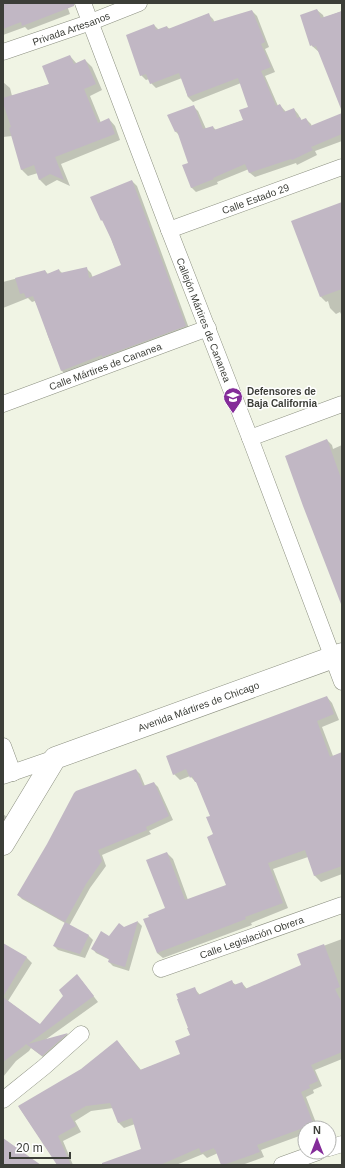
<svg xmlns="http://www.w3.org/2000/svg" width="345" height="1168" viewBox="0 0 345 1168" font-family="Helvetica,sans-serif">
<rect width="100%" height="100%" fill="#f0f4e4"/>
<path fill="#0003" d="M3,3H66L70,14L28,30L25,27L3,35Z
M317,10L323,15L324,18L342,11V110L320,53L311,45Z
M252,11L257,16L269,47L265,49L275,72L265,76L278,106L280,105L286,112L294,109L298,114L302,121L306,119L311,124L312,127L337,123L342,136V141L315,151L317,155L297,165L296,163L255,177L250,173L249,169L217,182L218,184L196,192L191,187L190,163L179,135L175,131L193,106L198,111L206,129L213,127L216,130L244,120L249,107L241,83L193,102L188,97L182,78L156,88L151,83L149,79L146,80L141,75L154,25L159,30L167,27L170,29L208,14L213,19L215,23Z
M70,56L77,64L85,60L92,67L102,90L90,96L101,123L109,119L115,126L120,140L61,164L70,186L57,180L46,186L40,180L38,173L28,176L22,170L12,136L3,137V82L10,88L12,96L50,84Z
M132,181L137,186L190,331L67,376L62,371L48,336L41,314L35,301L32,302L28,298L3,308V282L45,271L48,274L59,270L63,274L86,268L91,273L93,278L122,266L105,223L102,220Z
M342,203V316L340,312L336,314L330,308L328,301L326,302L321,297Z
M327,440L332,445L333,449L342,445V604L313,530Z
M327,697L332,703L339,720L322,727L333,756L342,753V874L321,882L315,876L308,857L273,869L288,908L251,923L252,925L163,958L157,953L166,908L167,853L173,859L188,900L227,886L211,816L197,783L190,776L180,780L174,774Z
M136,770L140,774L145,786L154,783L158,787L173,820L149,831L151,834L102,855L106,866L90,888L69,926L89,936L93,940L85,958L58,950L54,946L65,923L22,899L18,895Z
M3,814L10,819L3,831Z
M138,922L142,926L129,971L113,966L109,962L110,960L96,953L92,948L124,928Z
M342,939V1059L315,1070L322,1086L313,1090L314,1093L306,1097L318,1128H305V1139L302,1135L261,1150L264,1157L242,1165H222L218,1153L207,1158L203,1154L176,1165H123L142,1149L135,1124L124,1128L119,1123L113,1108L91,1111L75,1121L81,1132L63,1141L73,1165H58L19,1107L122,1047L141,1070L181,1055L191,1036L194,988L200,995L232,982L236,985L242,983L247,989L303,965L299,955Z
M6,946L27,958L32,963L8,1001L40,1025L82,981L98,1002L45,1040L67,1034L72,1039L47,1060L31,1048L29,1051L16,1061L3,1077V951Z"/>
<path fill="#c1b7c4" d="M3,3H74V6L22,26L21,22L3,29Z
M317,9L321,18L342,11V109H341L316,46L313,47L312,45L310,46L300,15Z
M252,10L265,42L261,44L271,67L261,71L276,106L280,104L284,112L294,108L297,118L300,117L301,120L306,118L310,126L342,113V134L311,147L313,150L292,160L291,159L249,173L245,164L213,178L214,179L191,188L182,165L188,163L177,131L175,132L167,115L194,105L203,129L213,126L214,130L243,120L239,110L248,107L238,78L188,97L179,73L150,84L146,74L140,76L126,35L154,24L156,30L167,26L168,29L209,13L212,22Z
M70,55L74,64L85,59L96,84L84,89L98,123L109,118L115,134L55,157L64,180L50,174L39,180L34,165L21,170L9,128L11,127L3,103V98L49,84L42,66Z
M132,180L186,326L102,357V355L61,371L33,296L26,298L24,293L20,294L15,278L45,270L47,274L59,269L60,273L87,267L89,278L121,265L111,239L102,220L101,221L90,197Z
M342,202V289L320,297L291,221Z
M327,439L342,481L341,604L303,506L285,456Z
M327,696L334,714L317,721L330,757L342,752V866L314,876L305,850L268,863L283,903L245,917L246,919L157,953L143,919L149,917L148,915L165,908L146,860L167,852L185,900L226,885L207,837L213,834L206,817L210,816L196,782H195L192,776L190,778L186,769L173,775L166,756Z
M136,769L143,786L154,782L169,816L146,827L147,830L98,850L102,861L86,884L65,922L17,895L47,844L74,793L76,791Z
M138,921L125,967L108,962L109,959L91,949L101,931L109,936L119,923L124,927Z
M65,922L89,935L80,954L53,946Z
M3,943L27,957L3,997L40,1024L63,996L59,990L77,974L94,996L28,1044L68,1033L42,1056L26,1044L24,1046L3,1062Z
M324,944L340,987L335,989L342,1003V1052L311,1065L318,1081L309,1085L310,1088L301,1092L315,1128H303L257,1145L260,1152L223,1165H221L215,1149L214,1150V1148L201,1153L199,1148L160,1165H102V1163L141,1149L132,1118L118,1123L110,1103L86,1106L70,1115L76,1126L58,1136L71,1165H57L18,1106L81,1069L117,1040L140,1070L180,1054L175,1041L190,1035L187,1028H188L177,999H178L176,994L195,987L198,995L232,980L234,985L242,982L245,989L301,965L297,954Z
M3,1138L41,1165H3Z"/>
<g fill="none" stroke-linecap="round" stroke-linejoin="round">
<defs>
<g id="street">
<path id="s1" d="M83,3L169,230L250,438L342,682"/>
<path id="s2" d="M3,52L91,22L139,3"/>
<path id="s3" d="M169,230L342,167"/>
<path id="s4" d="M3,404L208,328"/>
<path d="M250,438L342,404"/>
<path d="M3,746L13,773"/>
<path d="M3,776L55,758"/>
<path id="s5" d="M161,969L342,905"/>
<path d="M3,1100L44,1067L81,1034"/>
<path d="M329,1148L342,1144"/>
<path d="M282,1165L318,1152"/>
</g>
<g id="secondary">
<path id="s6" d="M3,844L55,758L342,654"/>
</g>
</defs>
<use href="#street" stroke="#8c9081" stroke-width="17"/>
<use href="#secondary" stroke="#8c9081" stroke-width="23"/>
<use href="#street" stroke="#fff" stroke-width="16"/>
<use href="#secondary" stroke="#fff" stroke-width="22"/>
</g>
<defs>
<symbol id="school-pin" viewBox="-11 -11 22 30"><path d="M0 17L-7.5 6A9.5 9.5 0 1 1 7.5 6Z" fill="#842c99" stroke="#fff"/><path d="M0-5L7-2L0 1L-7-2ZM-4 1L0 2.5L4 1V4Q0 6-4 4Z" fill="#fff"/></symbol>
</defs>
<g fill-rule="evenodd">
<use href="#school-pin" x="222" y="386" width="22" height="30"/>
</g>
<g text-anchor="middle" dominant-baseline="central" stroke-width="3" stroke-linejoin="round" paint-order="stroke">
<g font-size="10" fill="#3c3e38" stroke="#fff">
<text stroke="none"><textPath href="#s2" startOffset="72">Privada Artesanos</textPath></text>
<text stroke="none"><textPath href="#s3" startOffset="92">Calle Estado 29</textPath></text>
<text stroke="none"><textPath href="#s1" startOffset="339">Callejón Mártires de Cananea</textPath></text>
<text stroke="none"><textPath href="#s4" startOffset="109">Calle Mártires de Cananea</textPath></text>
<text stroke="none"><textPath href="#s6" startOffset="253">Avenida Mártires de Chicago</textPath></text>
<text stroke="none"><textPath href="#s5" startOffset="96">Calle Legislación Obrera</textPath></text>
</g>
<g font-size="10" font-weight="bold" fill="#3c3e38" stroke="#fff" text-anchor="start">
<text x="247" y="391">Defensores de<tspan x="247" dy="12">Baja California</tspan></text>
</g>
</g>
<rect width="345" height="1168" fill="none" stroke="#3c3e38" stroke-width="8"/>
<g transform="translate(317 1140)"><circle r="19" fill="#ffffff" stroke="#b1b2af"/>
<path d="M0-3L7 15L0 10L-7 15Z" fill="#842c99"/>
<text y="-6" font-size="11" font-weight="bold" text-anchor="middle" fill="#3c3e38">N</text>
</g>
<path d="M10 1152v6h60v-6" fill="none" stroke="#3c3e38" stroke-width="2"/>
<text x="16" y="1152" font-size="12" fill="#3c3e38" stroke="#ffffff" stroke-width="3" paint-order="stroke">20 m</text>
</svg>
